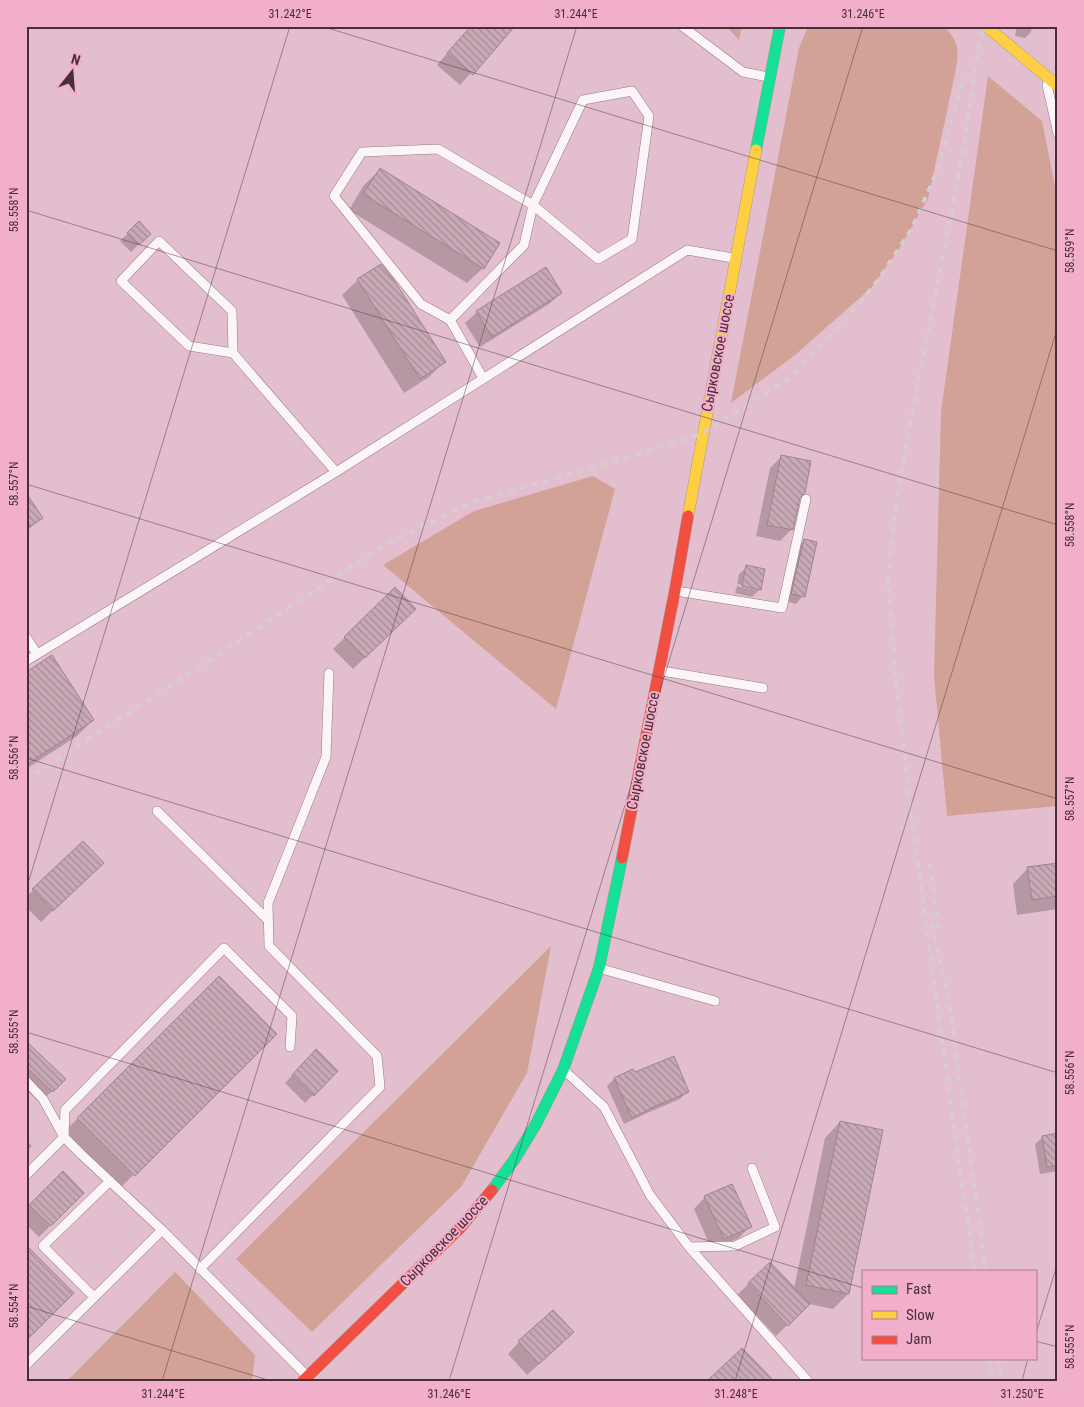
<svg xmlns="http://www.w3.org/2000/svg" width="1084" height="1407" viewBox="0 0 1084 1407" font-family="'Roboto Condensed',sans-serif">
<defs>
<pattern id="building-back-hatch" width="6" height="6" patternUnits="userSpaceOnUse" patternTransform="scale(1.25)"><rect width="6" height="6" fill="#c8aab7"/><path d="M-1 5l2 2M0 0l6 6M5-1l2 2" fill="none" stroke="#a48b96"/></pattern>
</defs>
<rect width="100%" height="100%" fill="#e3bece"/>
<path fill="#d2a297" d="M726,26H742L739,40Z
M808,26H944C959,42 959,49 956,69L928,199L899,249L871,288L795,355L731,403L799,48Z
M988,76L1042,121L1058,202V806L947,816L934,676L941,412Z
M593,476L615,489L556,709L383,565L474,511Z
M551,946L527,1073L461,1187L312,1332L236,1259Z
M175,1272L255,1355L252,1381H67Z"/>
<path fill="#0003" d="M471,26H513L460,85L437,65Z
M1017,26H1032L1031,32L1025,38L1015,36Z
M380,170L483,268L467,283L349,210L364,185Z
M139,223L149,234L131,252L120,241Z
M358,280L444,362L429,377L404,393L342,295Z
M561,293L549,304L480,347L465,323L477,312Z
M781,457L799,497L792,529L780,541L756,536L770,468Z
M26,495L41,518L26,532Z
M804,541L803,596L796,604L785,601L796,548Z
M747,567L759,590L752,597L735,593L737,586L756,590V588L737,584L739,574Z
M395,589L403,621L353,669L333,649Z
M26,673L93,720L77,736L26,769Z
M83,842L91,874L41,922L26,907V897Z
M1058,864V909L1017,915L1013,884L1028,868Z
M219,978L275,1034L118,1190L62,1134Z
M26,1043L64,1079L40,1103L26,1089Z
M316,1051L336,1071L305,1103L285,1083Z
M633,1071L634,1074L687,1092L680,1099L645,1114L624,1124L607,1086L614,1079Z
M840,1122L848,1294L833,1309L809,1304L776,1336L737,1295L770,1263L794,1289L825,1138Z
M1058,1135V1171L1040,1174L1035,1144L1043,1137Z
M26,1141L32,1146L26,1152Z
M63,1173L83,1193L39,1237L26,1224V1209Z
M705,1197L750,1226L739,1238L712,1250L694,1209Z
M519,1342L561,1344L527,1375L508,1354Z"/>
<path fill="url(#building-back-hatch)" stroke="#9f838f" d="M471,26H515L473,75L447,53Z
M380,168L500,243L484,269L363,194Z
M139,221L151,234L139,245L127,233Z
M381,264L394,280L446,362L420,379L357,279Z
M546,267L562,293L492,337L476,311Z
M781,455L811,461L805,493L800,498L793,530L767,525Z
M26,493L43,518L26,529Z
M804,539L817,542L805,597L791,594Z
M746,565L765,569L761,590L742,586Z
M395,587L416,609L365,658L344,637Z
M52,655L94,720L26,765V672Z
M83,841L104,863L53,911L32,889Z
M1058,863V896L1032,900L1027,867Z
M219,976L277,1034L135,1176L77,1118Z
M26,1041L66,1079L53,1092L26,1067Z
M316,1049L338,1071L314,1096L292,1075Z
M674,1056L689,1092L651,1108H652L632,1118L614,1078L633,1069L635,1072Z
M840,1121L883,1130L849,1294L806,1285Z
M1058,1133V1165L1047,1167L1042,1136Z
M63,1171L84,1193L51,1226L29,1205Z
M732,1184L752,1227L724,1239L704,1196Z
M26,1245L74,1293L26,1341Z
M770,1262L810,1304L788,1326L748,1283Z
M553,1310L574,1332L539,1364L518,1341Z
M742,1348L774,1381H707Z"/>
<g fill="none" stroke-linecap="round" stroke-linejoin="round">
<defs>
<path id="lane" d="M682,26L743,72L768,77
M1047,85L1058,134
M450,320L421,304L334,196L362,152L438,149L533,205L598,259L632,239L649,116L632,91L583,100L533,205L524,245L450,320L483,378
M233,353L189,346L121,281L159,241L232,311L233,353L336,472
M676,591L782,608L806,499
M26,637L37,654
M26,661L336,472L687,250L733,258
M662,671L763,688
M157,811L268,920
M602,969L715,1001
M565,1071L604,1107L650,1195L689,1247L808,1381
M26,1081L43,1099L64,1137L82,1155L162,1230L306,1375
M26,1175L64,1137L65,1110L224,948L292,1016L290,1047
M689,1247L735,1246L775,1227L752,1168
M200,1269L380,1087L377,1056L269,946L268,903L326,757L329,673
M94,1297L43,1246L110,1181
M26,1365L162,1230"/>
<path id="fast" d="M756,150L780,26
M492,1190L514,1160L536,1124L563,1070L599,968L622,858"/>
<path id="slow" d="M986,26L1058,86
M688,516L756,150"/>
<path id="jam" d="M622,858L675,590L688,516
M303,1381L461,1227L492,1190"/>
</defs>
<use href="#lane" stroke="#947985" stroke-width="10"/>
<use href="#fast" stroke="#a99893" stroke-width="12"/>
<use href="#slow" stroke="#a99893" stroke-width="12"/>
<use href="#jam" stroke="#a99893" stroke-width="12"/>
<use href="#lane" stroke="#fbf5f8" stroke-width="9"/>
<use href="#fast" stroke="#16e098" stroke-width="11"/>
<use href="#slow" stroke="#ffcf43" stroke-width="11"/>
<use href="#jam" stroke="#f24e42" stroke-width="11"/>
<path stroke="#d6ccd1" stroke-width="4" stroke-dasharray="6 6" stroke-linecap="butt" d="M26,780L389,542L473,502L633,456L703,433L792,376L843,323L879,279L912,228L940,164L964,75
M930,863L939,932
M932,923L949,1002L986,1271
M975,1271L964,1199L914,837L895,670L888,577L897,494L966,136L976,61L983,26
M989,1358L992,1381
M999,1358L1002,1381"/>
</g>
<path fill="none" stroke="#492e3a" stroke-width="1" stroke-opacity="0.45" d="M321,26L1058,251M26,210L1058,525M26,484L1058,799M26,758L1058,1073M26,890L290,26M26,1032L863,1288M26,1306L271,1381M1035,1336L1058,1262M1035,1341L1058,1347M162,1381L577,26M449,1381L863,26M735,1381L1058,326M1022,1381L1028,1358"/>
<g text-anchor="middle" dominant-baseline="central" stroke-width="4" stroke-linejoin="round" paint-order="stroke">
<g font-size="15" fill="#492e3a" stroke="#f2afcb">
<text transform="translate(718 353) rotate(-79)">Сырковское шоссе</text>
<text transform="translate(643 751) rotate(-79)">Сырковское шоссе</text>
<text transform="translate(444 1241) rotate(-46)">Сырковское шоссе</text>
</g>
</g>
<rect width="1084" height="1407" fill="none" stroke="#f2afcb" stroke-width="55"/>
<rect x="862" y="1270" width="175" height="90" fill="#f2afcb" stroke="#ae7b91"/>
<rect x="872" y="1286" width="25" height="8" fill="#16e098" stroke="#ae7b91"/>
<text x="906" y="1294" font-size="15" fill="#492e3a">Fast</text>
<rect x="872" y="1311" width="25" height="8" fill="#ffcf43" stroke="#ae7b91"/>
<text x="906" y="1320" font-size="15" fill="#492e3a">Slow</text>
<rect x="872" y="1336" width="25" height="8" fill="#f24e42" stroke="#ae7b91"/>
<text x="906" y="1344" font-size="15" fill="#492e3a">Jam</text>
<g transform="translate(72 72) rotate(17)" stroke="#f2afcb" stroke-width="4" paint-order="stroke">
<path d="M0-4L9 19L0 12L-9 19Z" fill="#492e3a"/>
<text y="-8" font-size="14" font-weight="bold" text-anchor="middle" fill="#492e3a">N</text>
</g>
<rect x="28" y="28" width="1028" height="1352" fill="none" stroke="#492e3a" stroke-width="2"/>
<g font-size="12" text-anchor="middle" fill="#492e3a">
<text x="290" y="18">31.242°E</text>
<text x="576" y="18">31.244°E</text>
<text x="863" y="18">31.246°E</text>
<text transform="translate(14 210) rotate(-90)" y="4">58.558°N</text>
<text transform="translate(1070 251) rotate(-90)" y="4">58.559°N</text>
<text transform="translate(14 484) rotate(-90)" y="4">58.557°N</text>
<text transform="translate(1070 525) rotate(-90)" y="4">58.558°N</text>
<text transform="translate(14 758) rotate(-90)" y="4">58.556°N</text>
<text transform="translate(1070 799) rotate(-90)" y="4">58.557°N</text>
<text transform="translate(14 1032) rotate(-90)" y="4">58.555°N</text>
<text transform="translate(1070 1073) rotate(-90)" y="4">58.556°N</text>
<text transform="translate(14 1306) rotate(-90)" y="4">58.554°N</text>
<text transform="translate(1070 1347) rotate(-90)" y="4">58.555°N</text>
<text x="163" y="1398">31.244°E</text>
<text x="449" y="1398">31.246°E</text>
<text x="736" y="1398">31.248°E</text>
<text x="1022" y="1398">31.250°E</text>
</g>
</svg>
